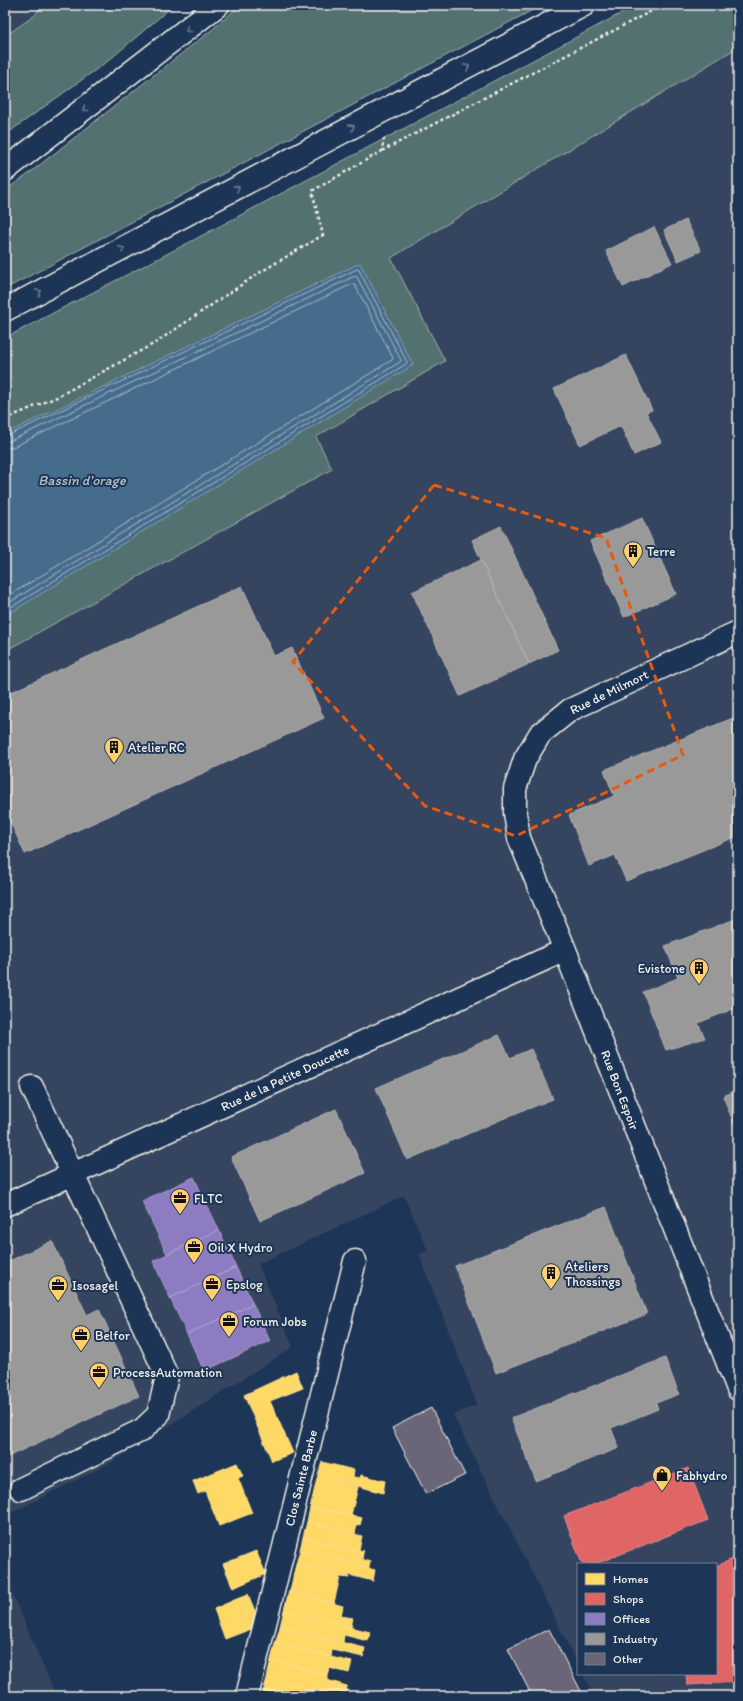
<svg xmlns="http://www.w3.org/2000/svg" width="743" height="1701" viewBox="0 0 743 1701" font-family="Itim,sans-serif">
<rect width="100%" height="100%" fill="#1d3557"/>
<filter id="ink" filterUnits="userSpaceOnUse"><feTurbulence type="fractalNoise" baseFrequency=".025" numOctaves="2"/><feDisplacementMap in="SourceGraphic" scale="8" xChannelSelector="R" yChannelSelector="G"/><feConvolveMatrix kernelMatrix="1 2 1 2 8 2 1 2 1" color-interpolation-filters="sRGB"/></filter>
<g filter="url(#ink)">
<path fill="#344461" d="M5,5H43L34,16L5,36Z
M738,47V1696H594L583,1674H716V1564H578V1665L453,1415L477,1405L419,1254L428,1251L404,1196L258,1264L293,1347L112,1462L5,1516V651L331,469L316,437L444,360L390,258Z
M5,1577L56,1696H5Z"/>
<path fill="#537170" stroke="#a4b1ac" d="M43,5H174L108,61L5,135V36L34,16Z
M240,5H542L5,289V190L23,178L214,28Z
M637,5H738V47L391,258L445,361L316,437L332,469L5,651V338L186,244Z"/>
<path fill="#456c8d" stroke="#8ba1b1" d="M360,263L413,365L5,616V434Z"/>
<path fill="#ffd966" stroke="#fce08d" d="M296,1371L303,1388L270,1401L293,1453L272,1461L244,1395Z
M322,1462L354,1470L353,1477L360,1478L361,1475L385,1481L383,1493L318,1475Z
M237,1463L243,1476L238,1478L252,1513L219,1526L205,1491L198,1494L193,1481Z
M318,1475L358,1487L351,1515L310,1508Z
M310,1508L344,1513L362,1518L360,1525L357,1524L355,1534L307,1522Z
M307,1522L362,1536L359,1550L364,1551L363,1553L303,1537Z
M303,1537L363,1553L362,1559L370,1562L369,1568L300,1550Z
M300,1550L375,1570L373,1581L349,1575V1578L340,1577L296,1564Z
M256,1551L266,1574L233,1588L223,1564Z
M296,1564L340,1577L334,1603L290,1591Z
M289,1591L343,1606L341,1616L353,1618L351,1627L284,1610Z
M248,1594L257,1616L254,1628L225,1639L214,1609Z
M284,1610L370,1632L368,1641L344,1635L343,1642L280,1627Z
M280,1627L365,1648L363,1657L332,1650L331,1657L275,1644Z
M275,1644L352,1662L349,1673L329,1668L327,1675L271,1660Z
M271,1660L327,1675V1680L347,1686L345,1696H340L267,1678Z
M267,1678L315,1690L314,1696H262Z"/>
<path fill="#e06666" stroke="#e6908d" d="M688,1468L708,1520L595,1564H582L564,1516Z
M738,1557V1682L687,1685L686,1674H716V1566Z"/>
<path fill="#8e7cc3" stroke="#ad9fce" d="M194,1177L219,1230L167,1254L142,1201Z
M219,1230L236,1267L170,1298L153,1261Z
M236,1267L253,1304L187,1334L170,1298Z
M253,1304L270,1341L204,1371L187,1334Z"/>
<path fill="#999" stroke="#b4b3b1" d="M686,220L701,251L678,261L664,230Z
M654,227L672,263L623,287L606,251Z
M626,355L652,410L646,412L661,442L634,455L621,426L580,445L554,389Z
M642,518L676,594L624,617L590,541Z
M501,526L558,650L529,664L472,540Z
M481,560L529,664L460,696L412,592Z
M242,586L274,656L292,648L324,718L25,854L5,810V695Z
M738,716V836L626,881L615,855L589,866L569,815L614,796L604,770Z
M738,918V1007L698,1023L705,1038L666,1050L643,992L678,978L665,946Z
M499,1035L510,1058L531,1049L553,1099L528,1109V1108L407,1160L376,1088Z
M738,1090V1134L723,1096Z
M336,1109L365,1173L260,1221L231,1157Z
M606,1207L647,1314L496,1373L455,1266Z
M52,1241L87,1315L99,1309L139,1396L5,1458V1263Z
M665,1358L679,1394L656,1403L658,1409L611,1428L619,1448L536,1481L511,1418Z"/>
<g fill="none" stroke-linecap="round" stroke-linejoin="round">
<path stroke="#aebcc4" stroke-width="1" d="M5,437L357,269L359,270L407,362L406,364L5,611
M5,442L10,441L355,276L357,277L401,360L400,362L5,605
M5,448L13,447L352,284L355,285L393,358L392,360L5,598"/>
</g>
<path fill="#6a6677" stroke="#f4f1e8" d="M431,1408L465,1475L426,1494L392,1428Z
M549,1629L583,1695L582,1696H532L508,1649Z"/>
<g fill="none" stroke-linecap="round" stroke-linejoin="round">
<defs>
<path id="minor" d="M5,170L218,5
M5,310L584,5
M738,632L570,710L540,734L525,759L515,789V813L519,838L565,950L738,1389
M5,1205L565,950
M21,1489L142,1430L158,1415L167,1376L32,1087
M247,1696L355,1261"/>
</defs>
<use href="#minor" stroke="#f4f1e8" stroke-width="25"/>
<path stroke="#f4f1e8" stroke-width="2.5" stroke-dasharray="3 3" stroke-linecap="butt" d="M382,151L663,5
M5,419L57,397L155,343L259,273L323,235L312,191L382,151L384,138"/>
<use href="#minor" stroke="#1d3557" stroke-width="22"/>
</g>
<defs><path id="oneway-chevron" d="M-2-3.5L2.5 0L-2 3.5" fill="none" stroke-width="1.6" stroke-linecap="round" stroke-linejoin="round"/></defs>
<g stroke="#68778a">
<use href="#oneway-chevron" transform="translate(188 30) rotate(142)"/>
<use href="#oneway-chevron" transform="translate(467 67) rotate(-28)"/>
<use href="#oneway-chevron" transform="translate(85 109) rotate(142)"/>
<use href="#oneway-chevron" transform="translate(352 127) rotate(-28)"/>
<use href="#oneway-chevron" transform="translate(237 188) rotate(-28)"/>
<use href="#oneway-chevron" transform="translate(122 249) rotate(-28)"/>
<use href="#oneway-chevron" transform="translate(39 292) rotate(-28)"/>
</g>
</g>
<path fill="none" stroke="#e8590c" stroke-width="3" stroke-dasharray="8 5" stroke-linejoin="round" d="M434,485L606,538L683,755L516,836L425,806L293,662Z"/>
<defs>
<symbol id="building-pin" viewBox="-11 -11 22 30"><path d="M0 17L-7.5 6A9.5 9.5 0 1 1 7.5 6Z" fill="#ffd166" stroke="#1d3557"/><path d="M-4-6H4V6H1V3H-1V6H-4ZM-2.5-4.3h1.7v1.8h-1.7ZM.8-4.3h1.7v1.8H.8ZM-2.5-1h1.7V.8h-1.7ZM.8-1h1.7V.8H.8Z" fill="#111"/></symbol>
<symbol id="office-pin" viewBox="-11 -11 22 30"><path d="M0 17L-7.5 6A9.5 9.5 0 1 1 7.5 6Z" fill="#ffd166" stroke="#1d3557"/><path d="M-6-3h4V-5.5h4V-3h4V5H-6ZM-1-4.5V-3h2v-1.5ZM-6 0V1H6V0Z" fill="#111"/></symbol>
<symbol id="shop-pin" viewBox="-11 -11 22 30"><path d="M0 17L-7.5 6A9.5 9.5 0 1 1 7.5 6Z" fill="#ffd166" stroke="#1d3557"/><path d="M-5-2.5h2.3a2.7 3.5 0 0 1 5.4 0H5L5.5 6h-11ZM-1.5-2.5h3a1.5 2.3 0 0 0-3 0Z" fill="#111"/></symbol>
</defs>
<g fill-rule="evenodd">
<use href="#building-pin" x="622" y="540" width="22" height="30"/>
<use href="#building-pin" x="103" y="736" width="22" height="30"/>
<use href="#building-pin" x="688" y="957" width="22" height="30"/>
<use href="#office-pin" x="169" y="1187" width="22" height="30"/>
<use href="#office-pin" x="183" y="1236" width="22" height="30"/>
<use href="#building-pin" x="540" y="1262" width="22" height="30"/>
<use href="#office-pin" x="201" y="1273" width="22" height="30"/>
<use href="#office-pin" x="47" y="1274" width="22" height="30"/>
<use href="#office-pin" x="218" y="1310" width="22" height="30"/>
<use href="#office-pin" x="70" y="1324" width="22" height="30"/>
<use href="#office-pin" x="88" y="1361" width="22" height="30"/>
<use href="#shop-pin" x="651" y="1464" width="22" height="30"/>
</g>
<g text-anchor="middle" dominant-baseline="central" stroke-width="4" stroke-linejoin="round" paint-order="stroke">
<g font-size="13" fill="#f4f1e8" stroke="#1d3557" text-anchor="start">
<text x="647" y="551">Terre</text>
<text x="128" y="747">Atelier RC</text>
<text x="685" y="968" text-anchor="end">Evistone</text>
<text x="194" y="1198">FLTC</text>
<text x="208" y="1247">Oil X Hydro</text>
<text x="565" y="1266">Ateliers<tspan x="565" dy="15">Thossings</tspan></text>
<text x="226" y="1284">Epslog</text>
<text x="72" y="1285">Isosagel</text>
<text x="243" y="1321">Forum Jobs</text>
<text x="95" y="1335">Belfor</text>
<text x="113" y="1372">ProcessAutomation</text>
<text x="676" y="1475">Fabhydro</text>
</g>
<g font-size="13" fill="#f4f1e8" stroke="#1d3557">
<text transform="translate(609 692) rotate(-26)">Rue de Milmort</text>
<text transform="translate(285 1078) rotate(-25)">Rue de la Petite Doucette</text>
<text transform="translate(620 1090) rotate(69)">Rue Bon Espoir</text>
<text transform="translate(301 1478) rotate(-76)">Clos Sainte Barbe</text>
</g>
<g font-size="14" font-style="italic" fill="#b7c2c8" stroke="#1d3557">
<text x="82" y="480">Bassin d'orage</text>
</g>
</g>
<rect width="743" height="1701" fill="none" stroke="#1d3557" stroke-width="20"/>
<rect x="10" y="10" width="723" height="1681" fill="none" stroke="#f4f1e8" stroke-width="1.5" filter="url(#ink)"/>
<rect x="577" y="1563" width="140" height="112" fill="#1d3557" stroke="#738091"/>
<rect x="585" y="1573" width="20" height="12" fill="#ffd966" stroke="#738091"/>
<text x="613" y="1583" font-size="12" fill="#f4f1e8">Homes</text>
<rect x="585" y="1593" width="20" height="12" fill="#e06666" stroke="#738091"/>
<text x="613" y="1603" font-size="12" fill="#f4f1e8">Shops</text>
<rect x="585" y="1613" width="20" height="12" fill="#8e7cc3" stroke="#738091"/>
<text x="613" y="1623" font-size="12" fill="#f4f1e8">Offices</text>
<rect x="585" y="1633" width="20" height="12" fill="#999999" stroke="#738091"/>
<text x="613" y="1643" font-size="12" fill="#f4f1e8">Industry</text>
<rect x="585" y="1653" width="20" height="12" fill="#6a6677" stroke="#738091"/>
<text x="613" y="1663" font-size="12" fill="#f4f1e8">Other</text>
</svg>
